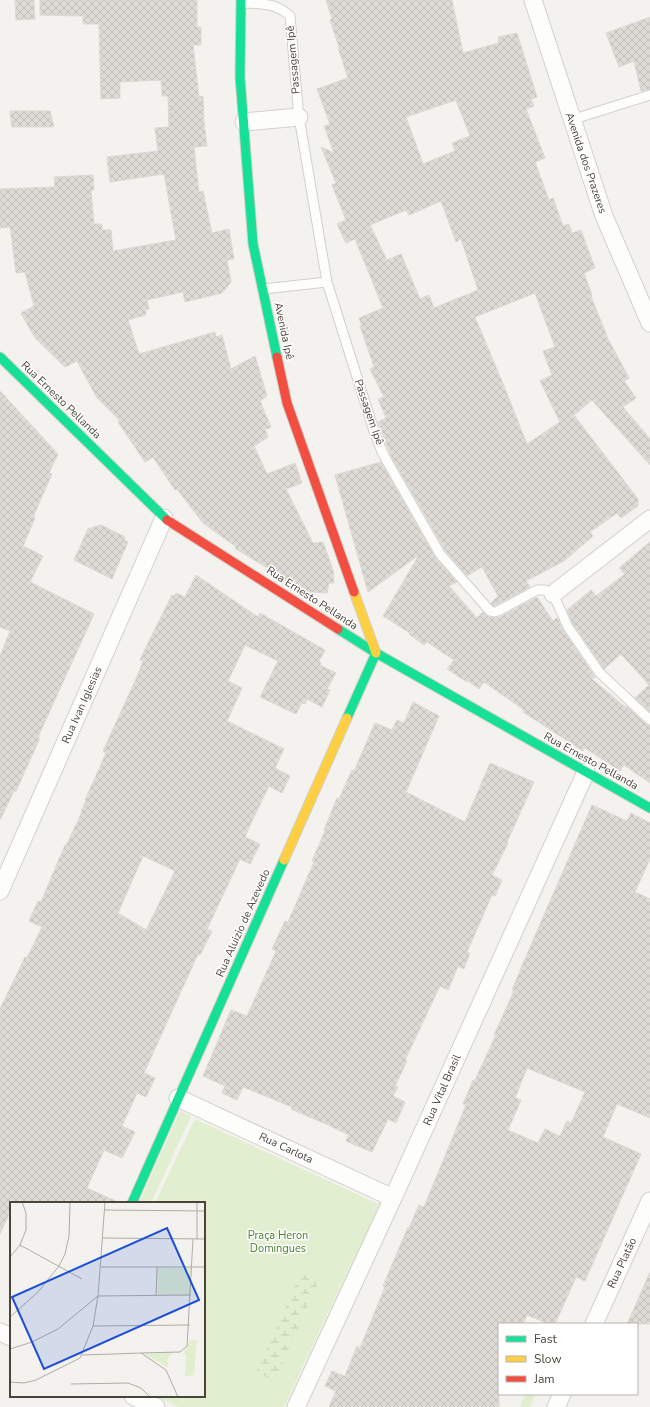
<svg xmlns="http://www.w3.org/2000/svg" width="650" height="1407" viewBox="0 0 650 1407" font-family="'Nunito Sans',sans-serif">
<defs>
<pattern id="wetland-marsh" width="20" height="14" patternUnits="userSpaceOnUse"><rect width="20" height="14" fill="#e1eecf"/><path d="M1 5h8M5 5V1M11 12h8M15 12V8" fill="none" stroke="#c3cdb2"/></pattern>
<pattern id="building-cross-hatch" width="8" height="8" patternUnits="userSpaceOnUse"><rect width="8" height="8" fill="#dedbd6"/><path d="M0 0l8 8M0 8l8-8" fill="none" stroke="#c0bdb8"/></pattern>
</defs>
<rect width="100%" height="100%" fill="#f4f2ee"/>
<path fill="#e1eecf" d="M180,1111L191,1116L151,1203H139Z
M195,1119L378,1204L382,1196L389,1199L292,1407H286L359,1246L284,1407H178L155,1396H204V1203H155Z
M525,1394H536L530,1407H520Z"/>
<path fill="url(#wetland-marsh)" d="M301,1273L319,1281L275,1380L256,1373Z"/>
<path fill="url(#building-cross-hatch)" stroke="#dcd9d4" fill-rule="evenodd" d="M15,0H34L35,19L16,20Z
M40,0H197V27H201V45H193L199,97L203,96L204,123L207,146L194,147L199,192L203,191L212,233L229,229L234,259L227,260L231,282L222,293L185,302L183,292L147,300L149,309L145,310L146,315L128,320L139,354L215,332L216,337L222,335L231,369L255,356L267,396L260,401L271,427L265,430L268,437L254,446L267,474L295,463L302,483L286,489L313,543L323,542L333,570L334,583H329L327,593L311,592L310,595L306,593L273,573L274,572L236,549L235,546L203,523L177,489L175,490L153,457L145,462L118,422L120,421L97,398L77,361L65,367L35,338L21,313L34,306L25,272L16,273L10,227L0,228V189L55,187L54,177L93,175L94,190L91,191L94,224H102V230H111L113,251L176,240L164,174L110,182L107,157L158,151L155,128L169,127L168,96H162L161,80L120,82V98L101,99L99,24H83V16L40,15Z
M326,0H452L463,53L499,43L498,37L517,33L537,97L531,99L534,106L526,109L545,158L535,162L549,200L553,198L563,226L569,224L572,233L581,230L595,268L584,273L592,295L591,296L608,339L629,378L624,381L636,398L623,407L650,439V465L592,400L574,415L638,499V506L621,518L617,513L590,532L593,536L564,561L526,581L530,587L496,605L493,606L491,603L498,596L482,567L467,576L445,550L391,456L378,422L386,418L378,399L384,397L370,369L374,367L360,326H362L359,318L383,308L355,239L346,243L337,224L346,220L332,185L336,183L321,147L334,153L324,126L330,124L317,89L348,78L338,48L339,47L330,20L332,19ZM456,100L470,136L452,143L455,151L423,164L406,117ZM441,201L456,242L461,239L478,290L434,308L429,295L420,299L401,254L387,260L370,225L406,210L409,215ZM535,293L555,347L543,351L552,375L540,381L560,422L527,444L506,391L475,317Z
M650,17V89L641,91L634,61L619,67L606,33Z
M10,111H50L54,127H12Z
M0,391L58,454L49,473L52,474L33,517L35,518L23,546L43,556L30,582L94,614L38,737L40,738L16,791H14L0,820V656L10,631L0,627Z
M381,462L435,557L457,582L449,586L477,618L483,612L489,617L495,618L500,617L537,597L553,621L557,618L563,630L595,677L592,679L625,707L626,706L646,724L650,726V783L624,765L620,771L585,748L583,751L523,712L524,710L484,682L479,689L468,681L467,682L447,669L454,660L427,642L424,645L409,634L410,633L383,616L419,555L368,592L335,475Z
M101,525L125,537L124,540L128,542L112,579L74,560L88,529Z
M650,542V712L635,698L649,685L621,654L604,669L573,624L567,610L591,590L596,596L625,574L619,568Z
M196,575L258,617L260,613L325,650L319,661L321,663L320,665L336,673L327,689L330,690L322,707L307,699L305,704L302,703L296,714L260,697L278,661L245,645L228,681L242,688L227,721L284,749L275,768L290,776L282,793L269,786L252,821L245,837L260,844L250,864L240,859L207,929L212,931L200,955L198,954L144,1073L155,1078L146,1097L137,1093L122,1126L135,1132L122,1158L104,1150L87,1188L120,1203H11V1210L0,1234V1009L25,957L27,958L42,927L29,921L38,901L41,902L65,845L66,846L82,812L81,811L86,801L85,800L106,753L103,751L136,679L143,661L140,660L149,641L172,595L174,596L176,593L185,597ZM143,856L175,871L146,930L118,913Z
M413,702L439,716L406,792L465,822L490,763L534,782L507,842L508,843L492,875L502,880L495,896L492,895L467,952L470,953L464,969L458,966L448,990L440,986L405,1060L407,1061L395,1086L398,1087L393,1096L405,1102L396,1123L388,1119L372,1152L346,1141L349,1135L326,1124L291,1109L292,1107L243,1087L237,1100L222,1093L225,1086L203,1076L231,1010L247,1016L276,951L272,949L285,921L288,922L314,862L312,861L325,831L324,830L337,798L339,799L352,770L354,771L375,723L392,730L397,720L404,723Z
M592,805L627,821L631,813L650,823V859L635,892L650,899V1118L617,1104L603,1137L641,1154L585,1281L576,1277L555,1324H549L527,1315L523,1324H499V1407H329L336,1391L325,1386L332,1371L345,1376L357,1346L360,1348L385,1287L383,1286L408,1227L409,1228L419,1205L424,1207L466,1105L463,1104L473,1080H475L496,1035H494L514,991L512,990L524,961ZM527,1068L585,1092L571,1123L567,1121L560,1136L545,1129L538,1143L508,1130L521,1100L515,1098Z
M650,1272V1324H627L633,1311Z"/>
<g fill="none" stroke-linecap="round" stroke-linejoin="round">
<defs>
<path id="lane" d="M241,3C260,4 275,2 290,16L298,107
M299,117L327,282L375,434L383,454L440,554L490,611L494,612L498,611L537,590H545L553,594L568,627L599,672L650,720
M571,120L650,95
M263,289L327,282"/>
<path id="street" d="M533,0L604,216L650,323
M244,122L299,117
M553,594L650,519
M0,891L164,518
M178,1098L393,1198
M594,1324L650,1201
M0,1332L11,1337
M133,1396L156,1407
M296,1407L393,1198L586,772
M556,1407L562,1394"/>
<path id="fast" d="M241,0L240,77L253,244L277,357
M0,357L167,520
M338,629L376,653L650,808
M347,718L376,653
M132,1203L284,860"/>
<path id="slow" d="M354,592L376,653
M284,860L347,718"/>
<path id="jam" d="M277,357L287,403L354,592
M167,520L338,629"/>
</defs>
<use href="#lane" stroke="#d2d0cb" stroke-width="11"/>
<use href="#street" stroke="#d2d0cb" stroke-width="19"/>
<use href="#fast" stroke="#d3cfc5" stroke-width="11"/>
<use href="#slow" stroke="#d3cfc5" stroke-width="11"/>
<use href="#jam" stroke="#d3cfc5" stroke-width="11"/>
<use href="#lane" stroke="#fdfdfc" stroke-width="9"/>
<use href="#street" stroke="#fdfdfc" stroke-width="17"/>
<use href="#fast" stroke="#16e098" stroke-width="9"/>
<use href="#slow" stroke="#ffcf43" stroke-width="9"/>
<use href="#jam" stroke="#f24e42" stroke-width="9"/>
</g>
<g text-anchor="middle" dominant-baseline="central" stroke-width="3" stroke-linejoin="round" paint-order="stroke">
<g font-size="11" fill="#4b4439" stroke="#fff">
<text transform="translate(293 60) rotate(-95)">Passagem Ipê</text>
<text transform="translate(586 163) rotate(71)">Avenida dos Prazeres</text>
<text transform="translate(284 331) rotate(78)">Avenida Ipê</text>
<text transform="translate(61 400) rotate(44)">Rua Ernesto Pellanda</text>
<text transform="translate(369 412) rotate(71)">Passagem Ipê</text>
<text transform="translate(312 598) rotate(33)">Rua Ernesto Pellanda</text>
<text transform="translate(82 705) rotate(-66)">Rua Ivan Iglesias</text>
<text transform="translate(591 761) rotate(29)">Rua Ernesto Pellanda</text>
<text transform="translate(243 923) rotate(-66)">Rua Aluizio de Azevedo</text>
<text transform="translate(442 1090) rotate(-66)">Rua Vital Brasil</text>
<text transform="translate(286 1148) rotate(25)">Rua Carlota</text>
<text transform="translate(622 1263) rotate(-65)">Rua Platão</text>
</g>
<g font-size="11" fill="#4a7f2a" stroke="#fff">
<text x="278" y="1235">Praça Heron<tspan x="278" dy="13">Domingues</tspan></text>
</g>
</g>
<g transform="translate(10 1202)">
<rect width="195" height="195" fill="#f4f2ee"/>
<path d="M147,65L181,66V93H148ZM180,138H187L184,173L175,174L176,152L173,150ZM162,151L157,158L159,166L134,152Z" fill="#e1eecf"/>
<path fill="none" stroke="#b0aca6" stroke-width="1" d="M187,0V37M94,8L195,9M93,36L195,37M10,43L72,77M0,55L10,43L16,28V11L12,0M90,65H195M146,94L147,65M0,115L28,90L49,64L55,52L59,34L60,0M83,124L180,123M0,147L22,140L48,127L88,94L95,0M131,151L170,150L177,144L183,37M72,153L131,151L156,168L168,195M0,180L14,181L26,178L70,156L83,124L88,94L181,93M61,182L118,181L131,186L140,195"/>
<path fill="#1d4ed8" fill-opacity="0.15" stroke="#1d4ed8" stroke-width="2" d="M157,26L189,98L34,167L2,95Z"/>
<rect width="195" height="195" fill="none" stroke="#4b4439" stroke-width="2"/>
</g>
<rect x="498" y="1323" width="140" height="72" fill="#ffffff" stroke="#b7b4b0"/>
<rect x="506" y="1336" width="20" height="6" fill="#16e098" stroke="#b7b4b0"/>
<text x="534" y="1343" font-size="12" fill="#4b4439">Fast</text>
<rect x="506" y="1356" width="20" height="6" fill="#ffcf43" stroke="#b7b4b0"/>
<text x="534" y="1363" font-size="12" fill="#4b4439">Slow</text>
<rect x="506" y="1376" width="20" height="6" fill="#f24e42" stroke="#b7b4b0"/>
<text x="534" y="1383" font-size="12" fill="#4b4439">Jam</text>
</svg>
